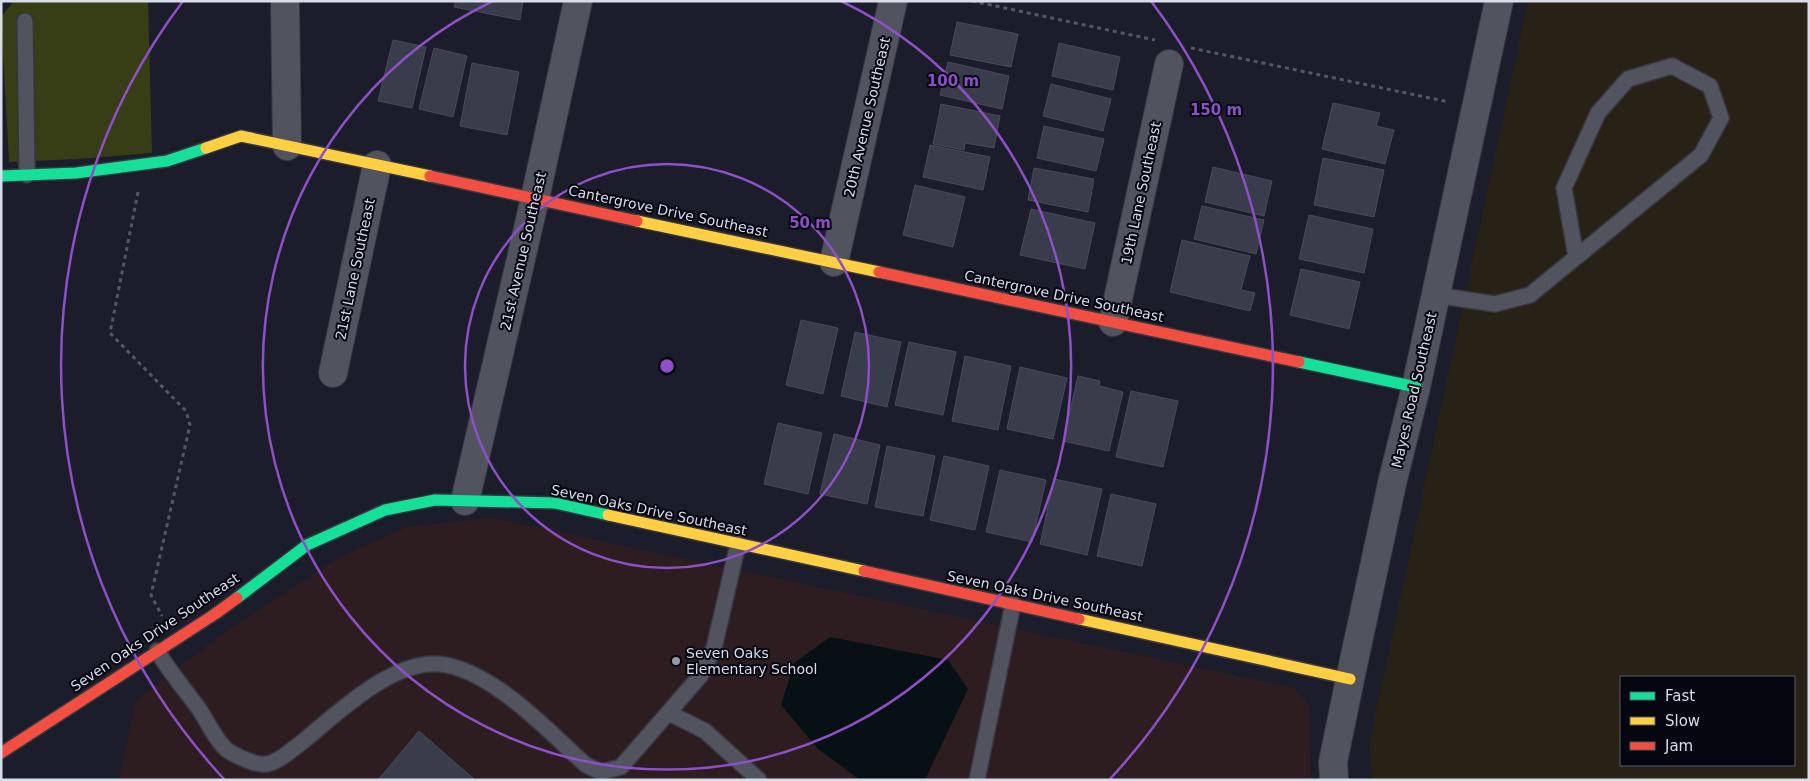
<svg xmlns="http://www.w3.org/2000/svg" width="1810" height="781" viewBox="0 0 1810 781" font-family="'DejaVu Sans',sans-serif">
<rect width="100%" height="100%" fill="#1b1e2a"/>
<path fill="#282115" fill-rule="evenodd" d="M1528,1H1809V780H1372L1369,745ZM1621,677H1794V765H1621Z"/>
<path fill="#2d1d20" d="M491,518L1294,688L1309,705L1311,780H119L136,700L224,633L342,556L407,527Z"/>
<path fill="#373d14" d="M14,1H148L152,153L78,159L9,162L1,17Z"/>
<path fill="#071115" d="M830,637L948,660L968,689L925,780H860L818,749L781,705L794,663Z"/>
<path fill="#393c4b" stroke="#484b56" d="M456,1H523L520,20L454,7Z
M957,22L1018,34L1011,67L950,55Z
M393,40L426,47L412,108L378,101Z
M1059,43L1120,57L1113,90L1052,76Z
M434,48L467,56L453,117L419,109Z
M948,62L1009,76L1002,109L940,95Z
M472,63L519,72L507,135L460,126Z
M1051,84L1111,99L1103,131L1043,116Z
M1333,103L1380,113L1376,126L1394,130L1385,164L1322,149Z
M941,104L1000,116L994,148L965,143L964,150L933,144Z
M1044,126L1104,139L1096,171L1037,158Z
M930,145L990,157L983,190L923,177Z
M1323,158L1384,170L1374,217L1314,205Z
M1213,167L1272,181L1264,216L1205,202Z
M1034,168L1094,179L1088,212L1028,200Z
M915,185L965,197L953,247L903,235Z
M1202,206L1264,220L1256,254L1194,239Z
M1031,209L1095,223L1085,269L1020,255Z
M1309,215L1373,229L1364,273L1299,259Z
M1182,240L1250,256L1241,290L1255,293L1250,311L1170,292Z
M1301,269L1360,282L1349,329L1290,315Z
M801,320L838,328L823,394L786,385Z
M855,332L901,342L887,407L841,396Z
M909,342L956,352L943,415L895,405Z
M965,356L1011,366L998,430L952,421Z
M1020,367L1067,378L1053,439L1007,429Z
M1078,376L1100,381L1099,386L1123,392L1109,451L1063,441Z
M1131,391L1178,401L1163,467L1116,457Z
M778,423L822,433L808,494L764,484Z
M834,434L880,445L867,504L820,494Z
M887,446L935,456L923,516L875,507Z
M944,456L989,466L975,530L930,520Z
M1000,470L1046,480L1032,542L986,532Z
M1054,479L1102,489L1087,555L1040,544Z
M1111,494L1156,504L1142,566L1097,556Z
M419,731L475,780H378Z"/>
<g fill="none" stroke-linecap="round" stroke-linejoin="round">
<defs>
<path id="lane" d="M25,21L27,175
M1435,295L1495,304L1530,295L1701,155L1721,118L1710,86L1672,66L1628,79L1598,113L1564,188L1576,257
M157,651C170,672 185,690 199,709C208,722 215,740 227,750C234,755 257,766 266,764C278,763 291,750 301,743C338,713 396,655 446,665C497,675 548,731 586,765L601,772L621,767L701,675L714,648L738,544
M669,713L705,731L759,780
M977,780L1013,604"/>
<path id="street" d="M285,1L287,146
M834,262L893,1
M1113,322L1169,64
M333,373L377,165
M465,501L535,198L578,1
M1334,780L1333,762L1350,679L1393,479L1416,387L1499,1"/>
<path id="fast" d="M1,176L76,173L167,161L206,148
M1299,362L1416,387
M237,598L307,545L385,510L435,500L555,503L608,515"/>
<path id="slow" d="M206,148L241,136L430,176
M637,221L879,272
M608,515L864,571
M1079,619L1350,679"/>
<path id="jam" d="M430,176L637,221
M879,272L1299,362
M864,571L1079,619
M1,753L215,614L237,598"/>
</defs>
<use href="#lane" stroke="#363741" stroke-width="18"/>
<use href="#street" stroke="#363741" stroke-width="30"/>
<use href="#fast" stroke="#363741" stroke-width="14"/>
<use href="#slow" stroke="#363741" stroke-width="14"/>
<use href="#jam" stroke="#363741" stroke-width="14"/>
<path stroke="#555860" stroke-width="3" stroke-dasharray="4 4" stroke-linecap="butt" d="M972,1L1155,40
M1191,48L1449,102
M138,192L110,333L186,411L190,425L151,595L162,616"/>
<use href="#lane" stroke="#51545e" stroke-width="15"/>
<use href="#street" stroke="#51545e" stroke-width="28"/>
<use href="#fast" stroke="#16e098" stroke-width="11"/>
<use href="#slow" stroke="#ffcf43" stroke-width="11"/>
<use href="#jam" stroke="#f24e42" stroke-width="11"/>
</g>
<g fill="none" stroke="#8e4fc8" stroke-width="2.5">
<circle cx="667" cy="366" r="202"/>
<path d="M841 1A404 404 0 1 1 493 1"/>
<path d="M224 779A606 606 0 0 1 183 1M1151 1A606 606 0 0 1 1110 779"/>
</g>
<circle fill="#969aa8" stroke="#05060f" stroke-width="2" cx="676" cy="661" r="5"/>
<g text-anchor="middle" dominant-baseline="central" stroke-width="4" stroke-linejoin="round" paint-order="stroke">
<g font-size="14" fill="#d8ddec" stroke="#05060f">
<text transform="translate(867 117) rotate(-77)">20th Avenue Southeast</text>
<text transform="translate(1141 193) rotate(-78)">19th Lane Southeast</text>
<text transform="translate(668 211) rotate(12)">Cantergrove Drive Southeast</text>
<text transform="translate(523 251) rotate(-77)">21st Avenue Southeast</text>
<text transform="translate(355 269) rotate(-78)">21st Lane Southeast</text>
<text transform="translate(1064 296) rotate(12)">Cantergrove Drive Southeast</text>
<text transform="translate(1414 390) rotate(-77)">Mayes Road Southeast</text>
<text transform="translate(649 510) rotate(12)">Seven Oaks Drive Southeast</text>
<text transform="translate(1045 596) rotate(12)">Seven Oaks Drive Southeast</text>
<text transform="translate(155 632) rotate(-34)">Seven Oaks Drive Southeast</text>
</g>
<g font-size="14" fill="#d8ddec" stroke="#05060f" text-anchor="start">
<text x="686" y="653">Seven Oaks<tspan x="686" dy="16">Elementary School</tspan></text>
</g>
</g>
<circle cx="667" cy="366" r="8" fill="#8e4fc8" stroke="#05060f" stroke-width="2.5"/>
<g font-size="15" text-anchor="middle" font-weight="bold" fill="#8e4fc8" stroke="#05060f" stroke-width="4" stroke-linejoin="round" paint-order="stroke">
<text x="953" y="86">100 m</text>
<text x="1216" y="115">150 m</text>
<text x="810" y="228">50 m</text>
</g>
<rect width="1810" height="781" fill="none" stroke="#d8ddec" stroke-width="5"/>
<rect x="1620" y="676" width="175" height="90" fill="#05060f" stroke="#595c67"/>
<rect x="1630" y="692" width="25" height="8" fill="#16e098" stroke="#595c67"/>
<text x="1665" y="701" font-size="15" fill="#d8ddec">Fast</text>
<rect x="1630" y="717" width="25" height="8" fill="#ffcf43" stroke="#595c67"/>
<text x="1665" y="726" font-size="15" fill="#d8ddec">Slow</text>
<rect x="1630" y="742" width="25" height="8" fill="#f24e42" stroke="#595c67"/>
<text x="1665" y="751" font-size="15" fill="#d8ddec">Jam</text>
</svg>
